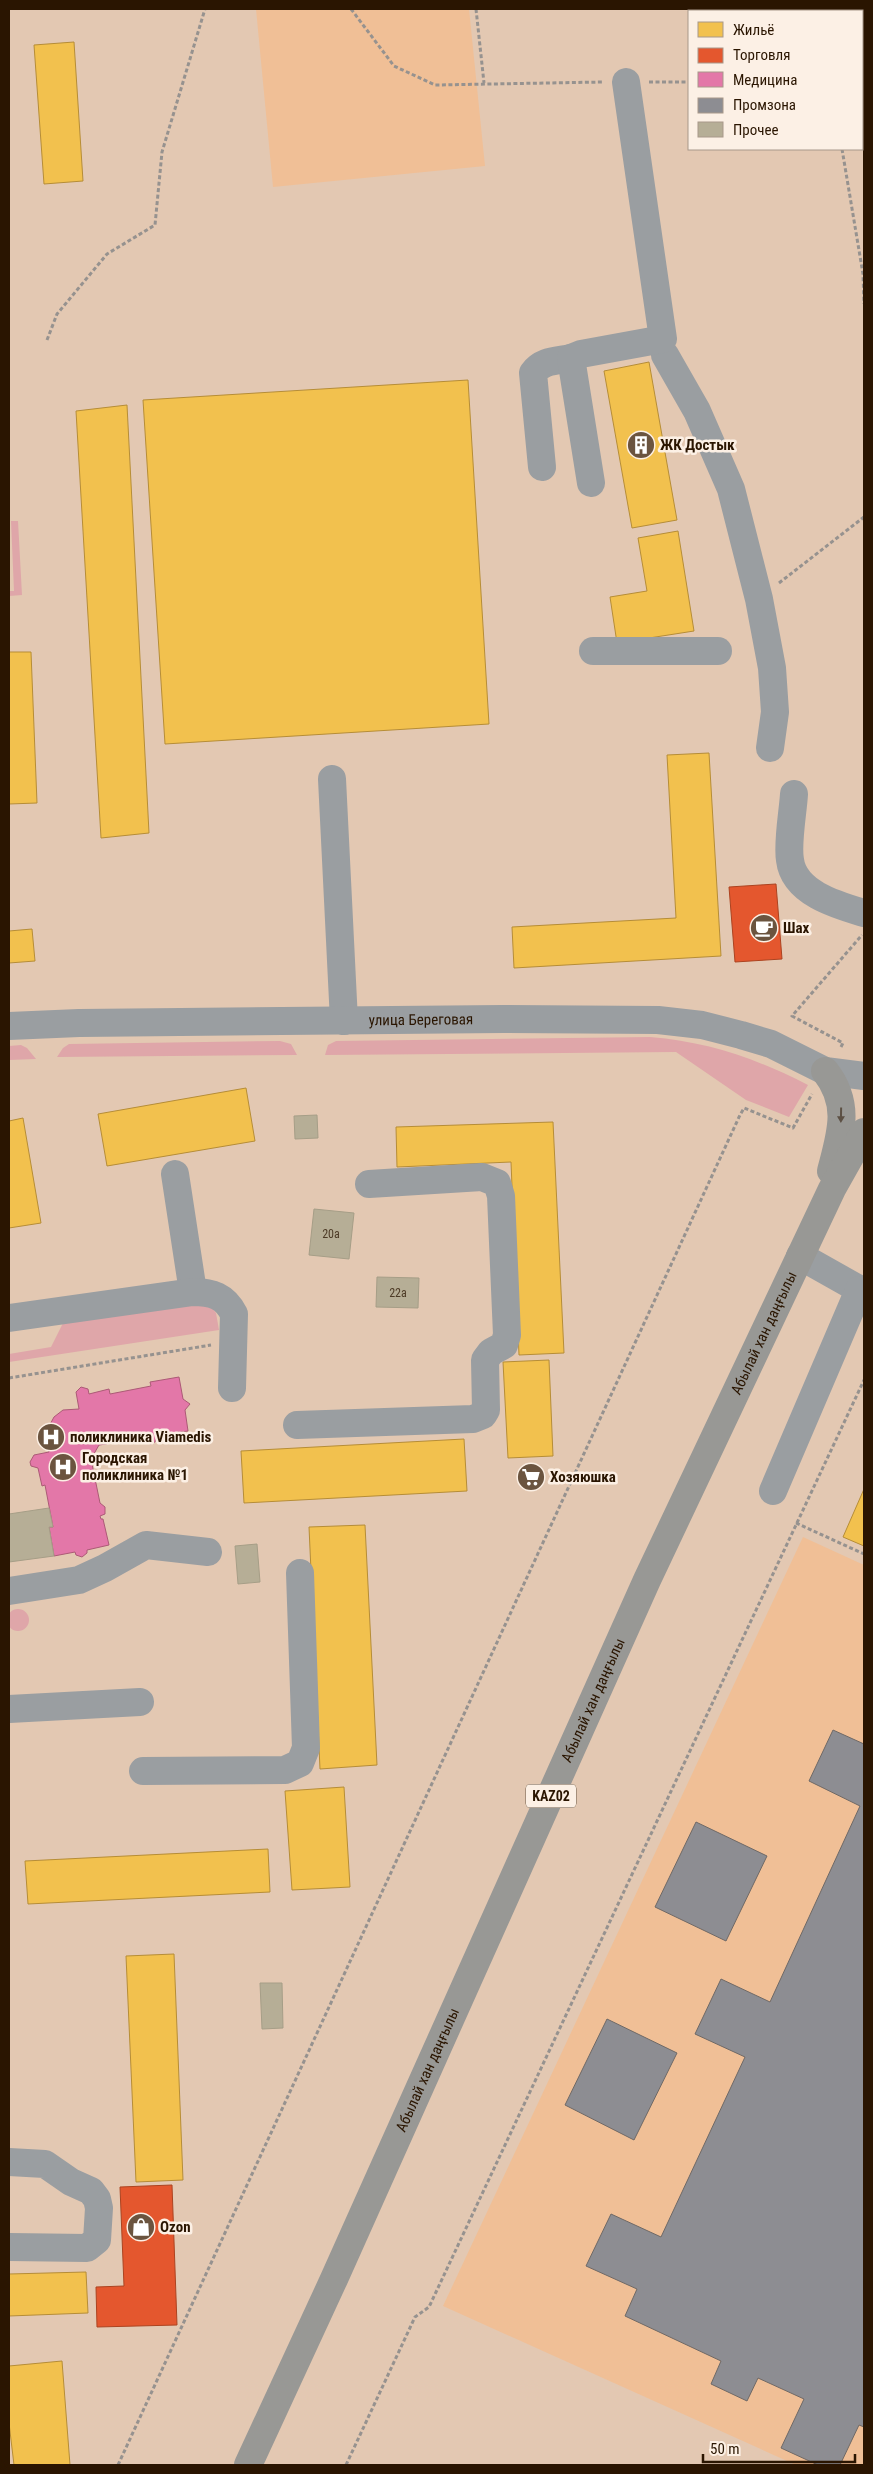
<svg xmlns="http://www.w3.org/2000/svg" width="873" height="2474" viewBox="0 0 873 2474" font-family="'Roboto Condensed',sans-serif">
<rect width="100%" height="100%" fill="#e3c8b2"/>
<path fill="#f0bf96" d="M256,9H469L485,166L273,187Z
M803,1537L864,1565V2465H796L443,2306Z"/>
<path fill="#dfa6a9" d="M11,521H18L22,595L9,596V591H14Z
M650,1037C709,1042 755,1058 808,1085L789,1117L746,1100L676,1052L325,1055L328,1045L336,1041Z
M280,1041L291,1044L297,1055L57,1057L63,1048L69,1044Z
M21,1045L27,1048L36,1059L9,1060V1046Z
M208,1303L216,1313L219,1330L9,1362V1354L51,1347L65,1319Z
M7 1620a11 11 0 1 1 22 0a11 11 0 1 1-22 0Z"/>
<path fill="#f2c14e" stroke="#b68d37" d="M848,9H864V93L862,91V11H849Z
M74,42L83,181L44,184L34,45Z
M649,362L677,520L632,528L604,371Z
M468,380L489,724L165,744L143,400Z
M127,405L149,833L101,838L76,411Z
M678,531L694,631L617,643L610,597L647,591L638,538Z
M9,652H31L37,803L9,804Z
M709,753L721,956L514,968L512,927L676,918L667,755Z
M32,929L35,961L9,963V931Z
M246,1088L255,1141L107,1166L98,1114Z
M23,1118L41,1223L9,1228V1121Z
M553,1122L564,1353L519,1355L511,1162L397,1167L396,1127Z
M549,1360L553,1456L508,1458L503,1362Z
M464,1439L467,1491L244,1503L241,1451Z
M864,1489V1546L843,1537Z
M365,1525L377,1765L320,1769L309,1527Z
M344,1787L350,1887L292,1890L285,1791Z
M268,1849L270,1892L28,1904L25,1861Z
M174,1954L183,2180L136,2182L126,1956Z
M86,2272L88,2313L9,2316V2274Z
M62,2361L70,2465H14L9,2423V2366Z"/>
<path fill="#e4572e" stroke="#ac4320" d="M776,884L782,959L735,962L729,887Z
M172,2185L177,2325L97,2327L96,2287L124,2286L120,2187Z"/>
<path fill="#e377a8" stroke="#ac5a76" d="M179,1377L183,1399L190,1404L185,1410L188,1431L157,1435L155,1442L151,1444L143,1442L142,1439L99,1445L91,1459L100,1503L105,1507V1514L100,1516L101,1519H103L109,1545L87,1550V1553L82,1557L76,1555L75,1552L54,1556L49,1527H53L45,1485L42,1486L38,1468L31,1466L30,1462L34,1455L49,1452L46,1443L47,1430L54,1417L63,1410L79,1409L76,1392L81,1387L88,1389L89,1394L109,1389L110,1394L151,1386L150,1382Z"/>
<path fill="#8d8d92" stroke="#6f6966" d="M833,1730L864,1744V2427L859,2425L840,2465H818L781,2448L804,2399L758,2378L747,2401L711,2384L721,2361L625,2316L637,2289L586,2266L611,2214L661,2237L745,2057L695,2034L721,1979L770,2002L860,1806L809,1781Z
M696,1822L767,1856L726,1941L655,1907Z
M607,2019L677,2053L634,2140L565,2105Z"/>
<path fill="#b6ae96" stroke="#a69e87" d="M317,1115L318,1138L295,1139L294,1116Z
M314,1209L354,1213L349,1259L309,1255Z
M377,1277L419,1278L418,1308L376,1307Z
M49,1508L53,1527H49L54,1556L9,1562V1514Z
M257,1544L260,1582L238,1584L235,1546Z
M260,1983H282L283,2028L262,2029Z"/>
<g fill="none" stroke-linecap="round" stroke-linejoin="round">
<path stroke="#96928f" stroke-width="3" stroke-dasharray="4 2.5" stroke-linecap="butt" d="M351,9L394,66L435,85L603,82
M476,9L484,83
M649,82H689
M842,149L863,274L864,304
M47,340L57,314L107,254L155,225L162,152L205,9
M779,583L864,517
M841,1047L843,1043L792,1016L862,935
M9,1378L211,1345
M796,1523L864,1554
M118,2465L740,1115L744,1108L793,1128L812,1094
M346,2465L415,2317L429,2307L864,1380"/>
<g stroke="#9a9ea1" stroke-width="28">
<path d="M818,9V11"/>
<path d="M862,116H864"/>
<path d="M665,355L697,411L731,489L759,599L772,668L775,712L770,748"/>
<path d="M542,467L533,373C542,360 557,361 571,358"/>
<path d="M591,483L571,358L581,354L663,339L626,82"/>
<path d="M593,651H718"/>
<path d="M332,779L344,1021"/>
<path d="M794,794C793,812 787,843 790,860C794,893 837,905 864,913"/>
<path id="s1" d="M9,1026L79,1023L503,1019L658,1020L702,1025L741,1035L771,1044L825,1071L864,1076"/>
<path d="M175,1174L193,1292"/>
<path d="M800,1256L864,1292"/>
<path d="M9,1318L193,1292C212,1292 225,1296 234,1314L232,1388"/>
<path d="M297,1425L473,1419L483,1415L486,1410L485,1360L491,1352L504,1345L507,1335L501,1196L497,1183L482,1177L369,1184"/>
<path d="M773,1491L859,1290"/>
<path d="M9,1591L79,1580L105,1568L146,1545L208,1552"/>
<path d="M9,1709L140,1702"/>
<path d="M143,1771L285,1770L300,1763L306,1748L300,1573"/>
<path d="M9,2162L45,2164L71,2182L91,2191L97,2199L99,2208L97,2240L87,2248L9,2247"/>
</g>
<g stroke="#989895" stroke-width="28">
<path d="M825,1071C851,1104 841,1133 831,1171"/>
<path id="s2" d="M248,2465L334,2279L647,1580L832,1189L864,1132"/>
</g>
</g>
<defs><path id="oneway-solid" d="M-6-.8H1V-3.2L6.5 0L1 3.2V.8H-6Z" transform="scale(1.25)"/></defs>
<use fill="#5c5044" href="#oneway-solid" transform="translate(841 1115) rotate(91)"/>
<defs>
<symbol id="building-disc" viewBox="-11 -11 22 22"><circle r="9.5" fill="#6b543f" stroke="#fcf0e5"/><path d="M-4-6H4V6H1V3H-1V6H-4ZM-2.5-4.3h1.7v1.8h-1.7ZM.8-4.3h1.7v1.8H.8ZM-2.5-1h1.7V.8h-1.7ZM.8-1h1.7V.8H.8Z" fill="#fff"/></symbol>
<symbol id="cafe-disc" viewBox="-11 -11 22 22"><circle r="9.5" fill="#6b543f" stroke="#fcf0e5"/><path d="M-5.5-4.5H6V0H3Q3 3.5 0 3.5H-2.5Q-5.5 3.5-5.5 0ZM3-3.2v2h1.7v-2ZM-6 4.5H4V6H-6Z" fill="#fff"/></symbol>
<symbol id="hospital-disc" viewBox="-11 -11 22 22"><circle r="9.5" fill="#6b543f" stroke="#fcf0e5"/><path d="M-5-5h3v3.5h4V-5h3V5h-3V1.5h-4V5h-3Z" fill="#fff"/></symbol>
<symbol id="supermarket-disc" viewBox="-11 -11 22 22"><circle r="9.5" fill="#6b543f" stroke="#fcf0e5"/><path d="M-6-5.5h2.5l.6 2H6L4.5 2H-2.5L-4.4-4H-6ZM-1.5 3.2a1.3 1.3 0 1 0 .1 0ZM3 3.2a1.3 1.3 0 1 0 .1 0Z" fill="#fff"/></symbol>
<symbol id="shop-disc" viewBox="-11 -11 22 22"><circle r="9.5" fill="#6b543f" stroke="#fcf0e5"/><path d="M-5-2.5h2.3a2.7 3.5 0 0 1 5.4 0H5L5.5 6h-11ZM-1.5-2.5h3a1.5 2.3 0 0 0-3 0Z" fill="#fff"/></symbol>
</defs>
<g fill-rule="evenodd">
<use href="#building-disc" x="625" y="429" width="32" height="32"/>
<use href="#cafe-disc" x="748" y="912" width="32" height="32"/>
<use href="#hospital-disc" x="35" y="1421" width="32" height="32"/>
<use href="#hospital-disc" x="47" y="1451" width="32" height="32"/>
<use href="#supermarket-disc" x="515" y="1461" width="32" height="32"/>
<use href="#shop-disc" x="125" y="2211" width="32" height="32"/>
</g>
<g text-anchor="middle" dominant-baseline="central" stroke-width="5" stroke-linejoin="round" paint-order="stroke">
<g font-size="12" fill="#4d3b26">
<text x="331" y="1234">20а</text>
<text x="398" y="1293">22а</text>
</g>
<rect fill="#fcf0e5" stroke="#695745" stroke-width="1" x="526" y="1784.5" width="50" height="23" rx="4"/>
<g font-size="14" font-weight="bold" fill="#2a1501">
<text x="551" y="1796">KАZ02</text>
</g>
<g font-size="15" font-weight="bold" fill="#2a1501" stroke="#fcf0e5" text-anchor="start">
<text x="660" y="445">ЖК Достык</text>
<text x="783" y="928">Шах</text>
<text x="70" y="1437">поликлиника Viamedis</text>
<text x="82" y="1458">Городская<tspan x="82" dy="17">поликлиника №1</tspan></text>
<text x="550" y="1477">Хозяюшка</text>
<text x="160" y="2227">Ozon</text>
</g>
<g font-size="15" fill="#2a1501" stroke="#fcf0e5">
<text stroke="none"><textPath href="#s1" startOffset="412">улица Береговая</textPath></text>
<text stroke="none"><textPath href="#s2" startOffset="1244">Абылай хан даңғылы</textPath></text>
<text stroke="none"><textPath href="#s2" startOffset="839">Абылай хан даңғылы</textPath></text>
<text stroke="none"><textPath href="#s2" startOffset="434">Абылай хан даңғылы</textPath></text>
</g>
</g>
<rect width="873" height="2474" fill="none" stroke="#2a1501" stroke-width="20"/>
<rect x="688" y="10" width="175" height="140" fill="#fcf0e5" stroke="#a8988a"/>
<rect x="698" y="22" width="25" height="15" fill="#f2c14e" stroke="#a8988a"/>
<text x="733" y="35" font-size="15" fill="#2a1501">Жильё</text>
<rect x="698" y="48" width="25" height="15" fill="#e4572e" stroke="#a8988a"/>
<text x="733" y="60" font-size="15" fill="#2a1501">Торговля</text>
<rect x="698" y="72" width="25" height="15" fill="#e377a8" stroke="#a8988a"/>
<text x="733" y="85" font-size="15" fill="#2a1501">Медицина</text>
<rect x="698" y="98" width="25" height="15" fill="#8d8d92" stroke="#a8988a"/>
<text x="733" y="110" font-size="15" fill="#2a1501">Промзона</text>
<rect x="698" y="122" width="25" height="15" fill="#b6ae96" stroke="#a8988a"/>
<text x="733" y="135" font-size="15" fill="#2a1501">Прочее</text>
<path d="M703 2454v8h152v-8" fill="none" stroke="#2a1501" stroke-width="2.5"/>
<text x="710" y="2454" font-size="15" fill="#2a1501" stroke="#fcf0e5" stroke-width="4" paint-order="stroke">50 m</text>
</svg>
